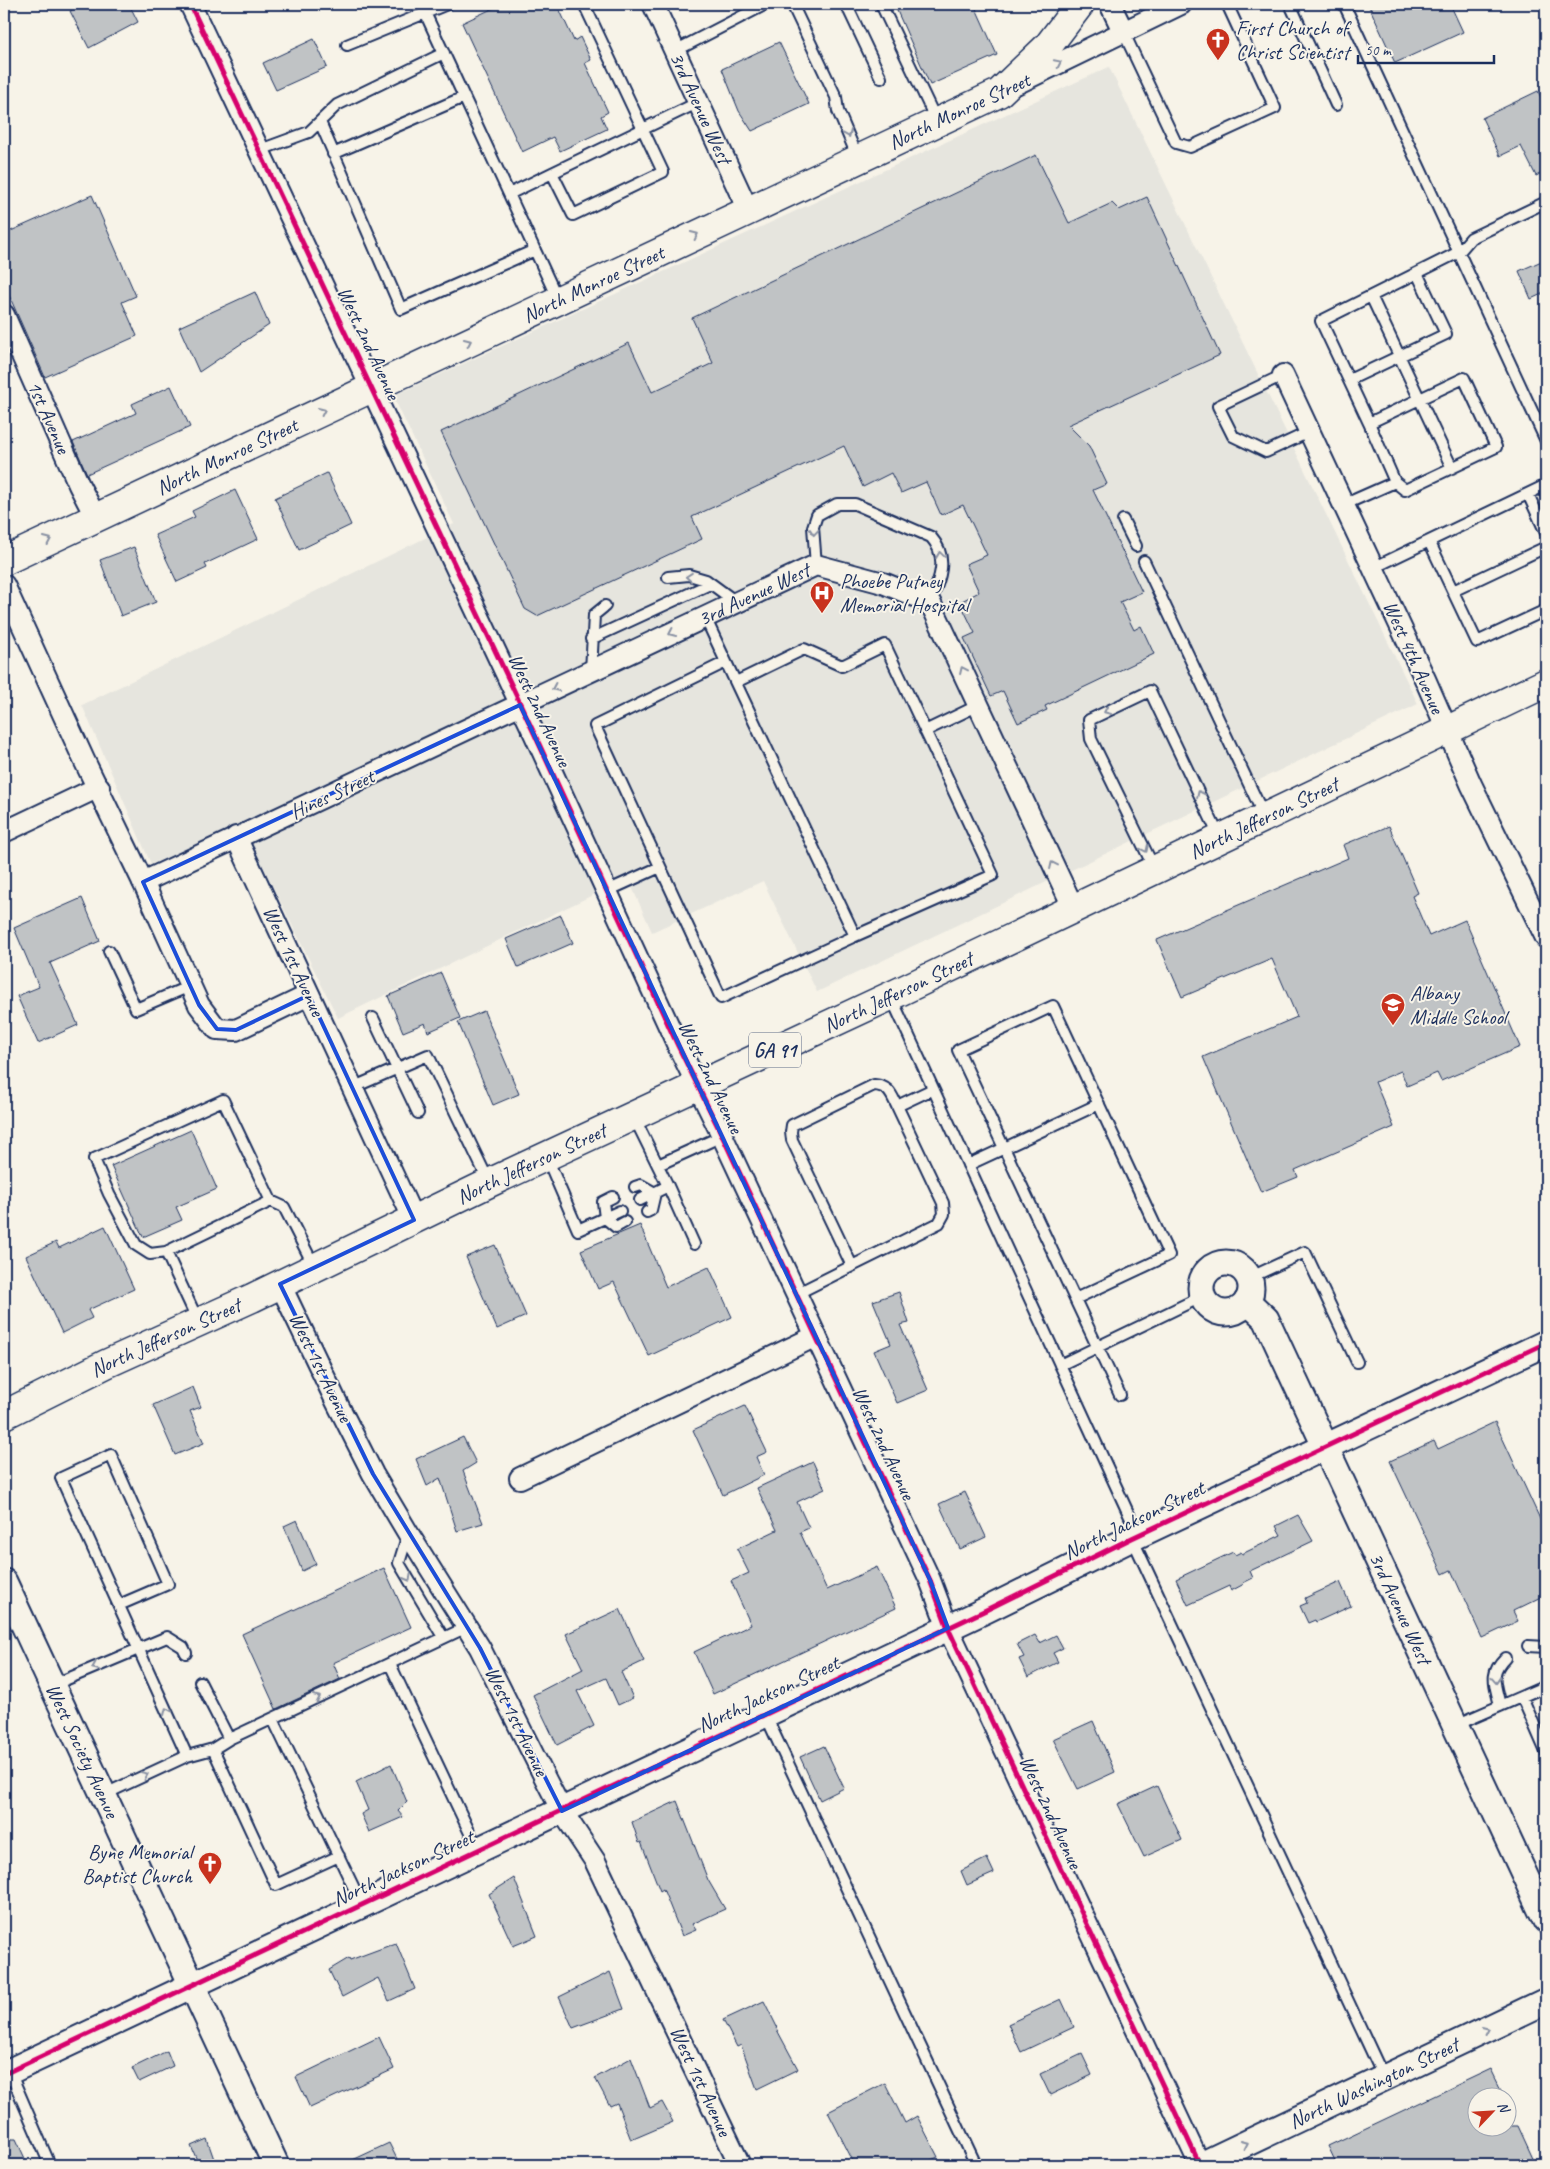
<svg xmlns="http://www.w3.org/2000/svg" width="1550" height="2169" viewBox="0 0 1550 2169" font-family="Caveat,sans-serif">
<rect width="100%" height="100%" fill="#f7f3e8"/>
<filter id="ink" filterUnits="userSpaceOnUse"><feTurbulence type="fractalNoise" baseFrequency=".02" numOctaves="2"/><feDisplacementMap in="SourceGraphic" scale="10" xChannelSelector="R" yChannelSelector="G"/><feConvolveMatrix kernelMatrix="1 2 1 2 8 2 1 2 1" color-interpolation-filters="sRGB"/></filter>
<g filter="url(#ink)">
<path fill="#e6e5de" d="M1109,67L1418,704L817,992L763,881L652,932L628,878L338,1018L243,826L151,864L82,705L454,524L393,396Z"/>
<path fill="#c0c3c5" stroke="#1b2f5e" d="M84,4H129L138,22L89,48L70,11Z
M502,4H557L574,41L580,37L591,60L585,63L608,112L601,116L607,129L560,151L553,137L522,152L462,23Z
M894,4H974L997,55L930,85Z
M1368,4H1450L1463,32L1395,63Z
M314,39L327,67L276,90L263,63Z
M779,42L809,104L752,131L739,111L722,69Z
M1538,91L1546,108V171L1536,176L1521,146L1500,156L1482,118Z
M1036,155L1069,223L1112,203L1119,210L1147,197L1220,355L1068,425L1089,446L1107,484L1093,490L1142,592L1120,602L1134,630L1141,626L1154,654L1045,706L1047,710L1018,723L1003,691L991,696L964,638L975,633L960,602L979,592L966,564L987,555L963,505L941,515L926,482L901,493L891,473L863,487L844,446L692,517L702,539L537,616L525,609L441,432L629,343L652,392L713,363L692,318Z
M92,195L136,296L122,302L137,336L45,377L4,284V234Z
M1546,259V292L1531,299L1519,271Z
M255,292L269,325L199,372L179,327Z
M171,386L190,427L87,474L73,442L136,413L132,404Z
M327,473L351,525L299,550L275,498Z
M235,490L258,539L205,564L207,568L177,582L155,535L195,517L192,511Z
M134,547L156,602L121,616L100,560Z
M1389,826L1418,893L1412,896L1429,936L1465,920L1520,1047L1441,1081L1437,1073L1407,1086L1401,1071L1375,1082L1394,1127L1295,1170L1298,1177L1261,1192L1203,1057L1297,1017L1272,959L1182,997L1157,940L1348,858L1343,845Z
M82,898L100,941L50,963L78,1025L38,1043L17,996L39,987L14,928Z
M561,915L573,943L518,967L506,939Z
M441,973L460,1018L428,1032L425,1023L403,1032L388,996Z
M484,1011L519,1094L493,1105L458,1022Z
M191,1130L217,1189L176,1207L182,1220L143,1237L111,1166Z
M640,1225L666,1287L709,1267L732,1317L649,1356L614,1282L598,1289L581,1250Z
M105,1226L134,1289L88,1310L92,1318L62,1333L26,1256L56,1242L59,1248Z
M495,1245L526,1316L497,1329L466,1257Z
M899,1292L909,1323L900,1325L928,1390L897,1403L874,1351L891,1344L873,1301Z
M193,1387L201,1407L190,1411L204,1443L175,1455L153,1405Z
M745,1406L767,1452L756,1457L764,1475L723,1495L693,1430Z
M1495,1422L1546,1532V1595L1513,1611L1518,1621L1482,1638L1451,1570L1443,1574L1390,1461L1434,1441L1438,1449Z
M463,1437L476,1463L463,1471L483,1523L457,1531L440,1478L427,1486L416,1459Z
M813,1462L825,1489L797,1502L809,1528L800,1532L827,1590L877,1567L896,1608L713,1694L694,1652L751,1625L731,1581L749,1573L737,1549L777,1530L757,1488Z
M965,1492L986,1537L960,1549L939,1504Z
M1298,1515L1313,1541L1250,1571L1253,1578L1243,1583L1244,1584L1231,1591L1229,1586L1188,1605L1176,1579L1233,1552L1235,1555L1241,1552L1242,1554L1281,1535L1276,1526Z
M297,1520L316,1564L302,1571L284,1526Z
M384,1568L411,1627L333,1663L340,1679L276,1709L242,1634Z
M1340,1582L1351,1606L1316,1622L1315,1620L1308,1623L1300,1606L1307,1603L1305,1598Z
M620,1609L644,1661L621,1672L633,1698L618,1705L606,1678L577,1691L594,1726L557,1745L533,1695L583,1669L566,1634Z
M1035,1635L1040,1643L1056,1635L1063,1648L1053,1653L1058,1662L1028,1677L1019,1659L1024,1657L1017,1644Z
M1093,1721L1115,1772L1078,1789L1053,1739Z
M824,1746L844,1788L820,1800L800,1757Z
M391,1764L407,1802L398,1811L403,1817L369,1832L361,1814L368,1810L356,1782Z
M1157,1786L1182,1840L1144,1857L1118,1804Z
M677,1801L708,1880L725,1909L692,1924L696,1930L682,1936L663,1889L660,1891L641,1842L639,1843L632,1822Z
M987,1858L994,1873L967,1885L961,1871Z
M514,1878L537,1936L513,1946L489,1894Z
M396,1943L415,1989L389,2001L378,1978L342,1997L329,1970L349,1958L350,1960Z
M610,1972L624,2009L573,2028L559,1997Z
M1061,1999L1074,2027L1021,2052L1008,2024Z
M764,2001L777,2027L776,2028L798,2069L757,2089L741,2045L737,2047L723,2020Z
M379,2037L394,2069L310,2108L296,2077Z
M167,2051L173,2066L139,2082L132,2068Z
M1082,2054L1092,2075L1050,2095L1040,2074Z
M631,2058L650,2108L662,2102L673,2122L631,2140L617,2103L610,2106L595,2078Z
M1491,2069L1504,2096H1478V2126H1518L1536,2165H1337L1328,2146Z
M885,2083L905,2123L917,2116L938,2157L931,2160L934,2165H855L828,2112Z
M4,2139H16L28,2165H4Z
M207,2139L216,2165H199L191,2146Z
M389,2143L400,2165H342Z"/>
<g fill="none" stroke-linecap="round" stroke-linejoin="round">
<defs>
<path id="service" d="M421,4L558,300
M792,4L836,97L838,111L858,158
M846,4L881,78
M881,4L936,120
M1290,4L1336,105
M1344,4L1546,441
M1123,31L1176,143L1190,147L1275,108L1227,4
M347,45L447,4
M675,51L766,4
M320,122L401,309L535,250
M260,150L309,132L337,105L444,53
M333,154L464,97
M552,173L699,102
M509,194L552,173L573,215L663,172L584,4
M1371,296L1452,468
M1283,375L1218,406L1233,436L1266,452L1309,432
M1349,380L1446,334L1417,273
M1369,423L1395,482
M1528,494L1546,533
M1343,505L1395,482L1405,490L1496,447L1464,378L1369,423L1321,321L1459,252L1471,238L1546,202
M1123,520L1136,546
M1429,541L1477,642L1546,610
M1144,561L1264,816
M816,565L813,527L817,515L837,504H855L931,537C949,557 940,580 930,602
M1373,568L1546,485
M668,577L689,575L706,580L736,602
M1453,591L1546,547
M705,617L726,662L855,936L721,998L595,726L726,662
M591,639L710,584
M591,671L594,615L605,606
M736,682L804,649L842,666L885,645L993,875L855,936
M925,731L979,705
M1155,870L1091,739L1089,720L1150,691L1220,838
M607,891L660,867
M109,951L136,1009L190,986
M891,997L1131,1519L1132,1538L1384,2078
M373,1018L418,1113
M352,1088L428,1055L489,1182
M897,1106C891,1094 889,1086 874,1085L792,1125L791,1132L792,1140L852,1266L939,1223L944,1214L943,1203L897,1106L933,1089
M634,1117L668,1186L640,1200
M547,1158L578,1230L620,1211
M658,1165L722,1136
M968,1165L1099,1104
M668,1186L694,1244
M635,1187L641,1185L655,1193L651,1210L647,1212
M613,1197L603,1202L605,1218L616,1227L625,1222
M166,1252L150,1254L136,1245L109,1194L94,1159L223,1100L271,1201
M1249,1278L1305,1252L1357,1362
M796,1294L852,1266
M1075,1299L1169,1255L1053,1006L958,1050L1120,1395
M198,1321L166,1252L271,1201L284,1207L314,1266
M1060,1365L1203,1296
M408,1534L399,1563L443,1637
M119,1605L168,1584L111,1455L61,1478L187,1756
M1528,1646L1546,1647
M390,1664L478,1850
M200,1682L229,1739
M53,1685L167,1637L183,1647L186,1653
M1522,1697L1546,1752
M1500,1706C1496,1685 1488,1675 1505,1658
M765,1714L976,2165
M273,1719L362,1905
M1456,1725L1546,1686
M213,1749L276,1885L339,1856
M103,1795L187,1756L213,1749L229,1739L467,1627
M10,2072L50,2165"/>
<g id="minor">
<path d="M190,4L534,733L678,1046L719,1129L930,1580L948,1628L1200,2165"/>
<path id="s1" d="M653,4L748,210"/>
<path d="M1110,4L1123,31"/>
<path d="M1016,84L1181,4"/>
<path d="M4,315L79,485L96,518"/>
<path d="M1283,375L1425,679L1471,784L1546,938"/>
<path d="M4,585L84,760L143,882L199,1005L217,1029L236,1030L309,995"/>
<path d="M4,832L99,787"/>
<path d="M236,837L414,1220"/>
<path id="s2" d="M143,882L816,565L883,583L930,602L1074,909"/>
<path d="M280,1284L336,1401L373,1474L408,1533L480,1648L547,1782L562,1811L595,1861L740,2165"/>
<path d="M520,1478L816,1336"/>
</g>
<g id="tertiary">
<circle cx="1226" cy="1288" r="25"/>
<path id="s3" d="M1247,1301L1266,1319L1546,1921"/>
<path id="s4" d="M4,1582L276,2165"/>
<path d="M4,2074L986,1610L1132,1538L1546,1343"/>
<path id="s5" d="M1201,2165L1546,2001"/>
</g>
<g id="secondary">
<path id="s6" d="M4,561L999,93L1048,46L1080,4"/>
</g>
<g id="primary">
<path id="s7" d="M4,1415L106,1364L252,1298L489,1183L899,992L1546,683"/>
</g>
</defs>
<use href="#service" stroke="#1b2f5e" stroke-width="14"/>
<use href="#minor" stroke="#1b2f5e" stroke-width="24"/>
<use href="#tertiary" stroke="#1b2f5e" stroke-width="29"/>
<use href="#secondary" stroke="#1b2f5e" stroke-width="31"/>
<use href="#primary" stroke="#1b2f5e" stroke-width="31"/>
<use href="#service" stroke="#f7f3e8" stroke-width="10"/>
<use href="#minor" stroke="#f7f3e8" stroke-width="20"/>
<use href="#tertiary" stroke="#f7f3e8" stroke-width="25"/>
<use href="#secondary" stroke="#f7f3e8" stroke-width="28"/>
<use href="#primary" stroke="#f7f3e8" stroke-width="28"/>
<defs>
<path id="cycleway" d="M190,4L534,733L678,1046L719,1129L930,1580L948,1628L1200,2165
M4,2074L986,1610L1132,1538L1546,1343"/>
</defs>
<use href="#cycleway" stroke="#f7f3e8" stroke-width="8"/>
<use href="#cycleway" stroke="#d6006c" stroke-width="5"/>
</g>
<defs><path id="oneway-chevron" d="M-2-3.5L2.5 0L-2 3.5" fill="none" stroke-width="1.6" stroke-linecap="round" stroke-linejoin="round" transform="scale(1.25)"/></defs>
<g stroke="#8991a3">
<use href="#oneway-chevron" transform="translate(1058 63) rotate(-26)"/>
<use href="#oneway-chevron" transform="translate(848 134) rotate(67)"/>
<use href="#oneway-chevron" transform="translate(695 235) rotate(-25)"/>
<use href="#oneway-chevron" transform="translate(468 342) rotate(-25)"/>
<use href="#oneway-chevron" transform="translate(322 411) rotate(-25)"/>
<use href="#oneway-chevron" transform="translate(814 532) rotate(95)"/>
<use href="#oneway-chevron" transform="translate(48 540) rotate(-25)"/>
<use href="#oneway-chevron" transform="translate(940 555) rotate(-98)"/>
<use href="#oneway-chevron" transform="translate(689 577) rotate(-175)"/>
<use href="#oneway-chevron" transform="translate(672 633) rotate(155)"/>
<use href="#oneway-chevron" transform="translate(963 670) rotate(-115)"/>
<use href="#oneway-chevron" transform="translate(555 688) rotate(155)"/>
<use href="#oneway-chevron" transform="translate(1107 711) rotate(155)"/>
<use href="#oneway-chevron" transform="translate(1200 794) rotate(-115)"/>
<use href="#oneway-chevron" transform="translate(1145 849) rotate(64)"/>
<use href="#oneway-chevron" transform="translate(1053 865) rotate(-115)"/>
<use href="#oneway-chevron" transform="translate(408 1578) rotate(60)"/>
<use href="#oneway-chevron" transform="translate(95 1667) rotate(157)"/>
<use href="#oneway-chevron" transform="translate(1496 1680) rotate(86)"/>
<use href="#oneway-chevron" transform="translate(317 1698) rotate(-25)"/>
<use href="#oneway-chevron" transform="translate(167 1711) rotate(-115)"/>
<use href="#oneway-chevron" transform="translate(145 1775) rotate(-25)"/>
<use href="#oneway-chevron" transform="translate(1486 2030) rotate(-25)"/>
<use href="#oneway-chevron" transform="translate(1245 2144) rotate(-25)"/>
</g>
</g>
<path fill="none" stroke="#1d4ed8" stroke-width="4" stroke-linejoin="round" d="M520,705L930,1580L948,1628L562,1811L480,1648L373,1474L280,1284L414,1220L309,995L236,1030L217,1029L199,1005L143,882Z"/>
<defs>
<symbol id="church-pin" viewBox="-11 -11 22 30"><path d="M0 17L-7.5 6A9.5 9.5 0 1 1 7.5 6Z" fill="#c8321e" stroke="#f7f3e8"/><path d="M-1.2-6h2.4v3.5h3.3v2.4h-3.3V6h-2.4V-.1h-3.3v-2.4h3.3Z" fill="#fff"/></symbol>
<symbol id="hospital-pin" viewBox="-11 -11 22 30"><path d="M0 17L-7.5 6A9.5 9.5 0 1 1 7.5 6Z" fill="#c8321e" stroke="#f7f3e8"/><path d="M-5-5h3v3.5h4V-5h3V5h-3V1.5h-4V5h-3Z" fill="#fff"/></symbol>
<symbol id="school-pin" viewBox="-11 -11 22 30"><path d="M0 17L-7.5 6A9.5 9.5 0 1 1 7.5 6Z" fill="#c8321e" stroke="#f7f3e8"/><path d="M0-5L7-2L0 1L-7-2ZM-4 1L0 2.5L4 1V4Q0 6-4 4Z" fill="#fff"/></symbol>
</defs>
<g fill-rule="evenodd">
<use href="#church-pin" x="1204" y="26" width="28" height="38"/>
<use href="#hospital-pin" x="808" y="579" width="28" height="38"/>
<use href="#school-pin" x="1379" y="991" width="28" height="38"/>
<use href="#church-pin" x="196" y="1850" width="28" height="38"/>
</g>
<g text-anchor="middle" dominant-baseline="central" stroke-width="4" stroke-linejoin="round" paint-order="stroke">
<rect fill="#f7f3e8" stroke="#5d6a87" stroke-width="1" x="749" y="1032.5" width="52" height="35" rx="4"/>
<g font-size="20" font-weight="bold" fill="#1b2f5e">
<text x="775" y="1050">GA 91</text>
</g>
<g font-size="21" fill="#1b2f5e" stroke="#f7f3e8" text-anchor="start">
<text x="1236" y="28">First Church of<tspan x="1236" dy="24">Christ Scientist</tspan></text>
<text x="840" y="581">Phoebe Putney<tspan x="840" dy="24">Memorial Hospital</tspan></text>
<text x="1410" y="993">Albany<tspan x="1410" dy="24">Middle School</tspan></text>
<text x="192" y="1852" text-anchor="end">Byne Memorial<tspan x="192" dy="24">Baptist Church</tspan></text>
</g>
<g font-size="21" fill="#1b2f5e" stroke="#f7f3e8">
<text stroke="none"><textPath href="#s1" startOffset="114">3rd Avenue West</textPath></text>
<text transform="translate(959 111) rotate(-25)">North Monroe Street</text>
<text stroke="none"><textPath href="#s6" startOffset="651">North Monroe Street</textPath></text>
<text transform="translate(369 343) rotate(65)">West 2nd Avenue</text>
<text transform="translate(49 417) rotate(66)">1st Avenue</text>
<text stroke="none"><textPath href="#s6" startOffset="246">North Monroe Street</textPath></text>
<text stroke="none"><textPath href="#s2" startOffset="675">3rd Avenue West</textPath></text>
<text transform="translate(1414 657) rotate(66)">West 4th Avenue</text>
<text transform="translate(540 710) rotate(65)">West 2nd Avenue</text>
<text transform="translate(332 794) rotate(-25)">Hines Street</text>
<text stroke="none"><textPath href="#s7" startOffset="1394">North Jefferson Street</textPath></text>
<text transform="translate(294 961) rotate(65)">West 1st Avenue</text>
<text stroke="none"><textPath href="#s7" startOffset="989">North Jefferson Street</textPath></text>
<text transform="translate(711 1077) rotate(64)">West 2nd Avenue</text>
<text stroke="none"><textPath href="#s7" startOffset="584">North Jefferson Street</textPath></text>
<text stroke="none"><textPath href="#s7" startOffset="179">North Jefferson Street</textPath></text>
<text transform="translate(321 1367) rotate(64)">West 1st Avenue</text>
<text transform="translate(884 1443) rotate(65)">West 2nd Avenue</text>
<text transform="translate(1134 1520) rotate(-26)">North Jackson Street</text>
<text stroke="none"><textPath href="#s3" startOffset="345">3rd Avenue West</textPath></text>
<text transform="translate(768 1694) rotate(-25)">North Jackson Street</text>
<text transform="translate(517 1721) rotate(64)">West 1st Avenue</text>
<text stroke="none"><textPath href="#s4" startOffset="186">West Society Avenue</textPath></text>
<text transform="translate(1051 1812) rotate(65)">West 2nd Avenue</text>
<text transform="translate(403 1868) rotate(-25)">North Jackson Street</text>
<text transform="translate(701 2081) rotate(65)">West 1st Avenue</text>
<text stroke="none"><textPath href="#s5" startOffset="191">North Washington Street</textPath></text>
</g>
</g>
<rect width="1550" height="2169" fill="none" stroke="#f7f3e8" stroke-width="20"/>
<rect x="10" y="10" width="1530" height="2149" fill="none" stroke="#1b2f5e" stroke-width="2" filter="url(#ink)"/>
<g transform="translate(1492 2112) rotate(65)"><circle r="24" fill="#f7f3e8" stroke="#9fa5b1"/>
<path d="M0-4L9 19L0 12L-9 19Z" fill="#c8321e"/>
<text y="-8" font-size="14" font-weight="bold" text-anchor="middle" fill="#1b2f5e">N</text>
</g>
<path d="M1358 55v8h136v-8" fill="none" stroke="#1b2f5e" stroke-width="2.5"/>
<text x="1365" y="55" font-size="15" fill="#1b2f5e" stroke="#f7f3e8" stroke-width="4" paint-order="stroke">50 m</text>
</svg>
